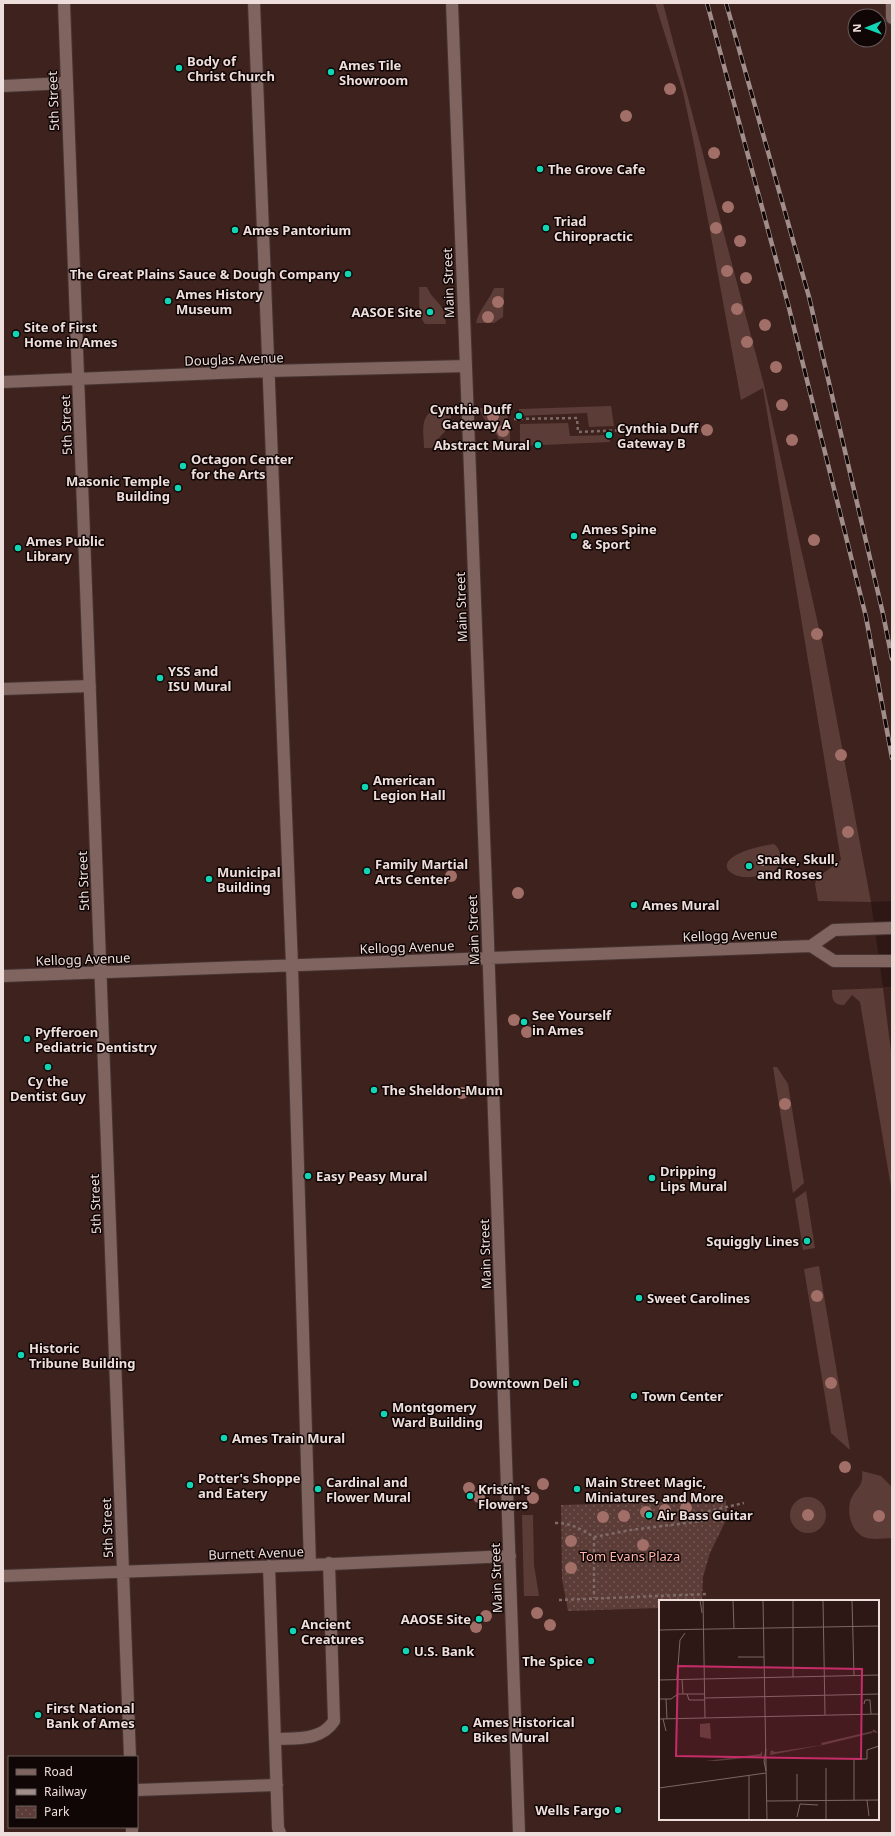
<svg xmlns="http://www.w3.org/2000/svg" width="895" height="1836" viewBox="0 0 895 1836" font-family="'Noto Sans',sans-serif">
<defs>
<pattern id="park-dots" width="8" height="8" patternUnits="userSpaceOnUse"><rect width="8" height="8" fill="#5c3c37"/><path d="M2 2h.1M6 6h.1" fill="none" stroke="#745853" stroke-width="1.8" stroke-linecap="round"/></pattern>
</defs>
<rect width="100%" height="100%" fill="#2e1815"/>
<path fill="#3e221e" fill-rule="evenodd" d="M3,3H892V901L871,902L883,987H892V1833H3ZM855,16H879V40H855ZM660,1601H878V1819H660ZM9,1757H137V1827H9Z"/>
<path fill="#5c3c37" d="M655,3H663L764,385L823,646L871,902L818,901L815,884L817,878L841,860L763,388L741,400L694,144L683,92Z
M427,287C434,304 444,300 446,324H425C417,315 420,300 419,287Z
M494,288H504L503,317L494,323H476C479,309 489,301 494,288Z
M611,406L614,426L589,427L587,413L519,416V409Z
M479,408C485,408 493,407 499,408C512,411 510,434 510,443L501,444C497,430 484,424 479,408Z
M434,410H451C452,431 441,432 432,448H424C424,434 419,417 434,410Z
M568,423L570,436L609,435L610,442L520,446V424Z
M774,844C783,850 782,867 772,873C766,876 758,876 751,877C731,879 715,865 738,854C749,848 761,846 774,844Z
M883,988L892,1059V1193L860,1002L852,995L844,1005C833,1005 832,999 832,990Z
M773,1067H777L788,1084L804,1183L793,1193Z
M806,1191L815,1248L803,1250L795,1199Z
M819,1266L850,1450L831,1433L804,1269Z
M862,1471L881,1476L892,1487V1538C885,1538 874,1540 867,1538C851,1534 846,1512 851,1499C856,1487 864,1487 862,1471Z
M790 1515a18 18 0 1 1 36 0a18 18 0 1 1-36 0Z
M522,1515H533L534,1565L539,1596H524Z"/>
<path fill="url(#park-dots)" d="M725,1498L728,1516L710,1553L703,1577L702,1601H660V1608L568,1611L562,1579L561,1505L699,1501Z"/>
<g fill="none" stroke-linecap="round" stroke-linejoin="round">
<defs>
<path id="minor" d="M64,3L130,1757
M254,3L292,965L310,1565
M452,3L487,913L519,1833
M892,3V18
M3,86L66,83
M3,382L269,371L466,366
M3,689L90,686
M811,946L834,961H892
M3,976L811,946L834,930L892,928
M269,1566L278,1828L280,1833
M3,1576L310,1565L510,1556
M275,1739C297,1738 321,1741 334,1721L329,1563
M137,1790L277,1785
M132,1827V1833"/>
</defs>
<use href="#minor" stroke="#453433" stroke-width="14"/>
<path stroke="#7e6a67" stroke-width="2.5" stroke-dasharray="3 3" stroke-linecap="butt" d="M514,419L577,418L578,432L627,430
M555,1523C571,1523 581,1529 594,1537L631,1530L702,1521L709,1511L744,1503
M594,1537V1598
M559,1600L707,1594"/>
<use href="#minor" stroke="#7f645f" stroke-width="12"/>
<defs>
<path id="rail" d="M707,3L788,304L866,617L892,758
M726,3L809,297L883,614L892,659"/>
</defs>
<use href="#rail" stroke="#a18e8b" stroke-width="4.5"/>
<use href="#rail" stroke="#0f0605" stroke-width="3" stroke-dasharray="9" stroke-linecap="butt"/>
</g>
<g fill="#a16f68">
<circle cx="670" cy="89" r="6"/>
<circle cx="626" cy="116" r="6"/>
<circle cx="714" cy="153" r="6"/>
<circle cx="728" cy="207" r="6"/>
<circle cx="716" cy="228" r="6"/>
<circle cx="740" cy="241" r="6"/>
<circle cx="727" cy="271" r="6"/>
<circle cx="746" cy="278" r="6"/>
<circle cx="498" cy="302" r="6"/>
<circle cx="737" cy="309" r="6"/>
<circle cx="488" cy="317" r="6"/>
<circle cx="765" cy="325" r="6"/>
<circle cx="747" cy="342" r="6"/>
<circle cx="776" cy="367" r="6"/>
<circle cx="782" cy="405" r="6"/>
<circle cx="493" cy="416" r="6"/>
<circle cx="707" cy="430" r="6"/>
<circle cx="503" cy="431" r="6"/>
<circle cx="792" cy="440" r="6"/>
<circle cx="814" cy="540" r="6"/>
<circle cx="817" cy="634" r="6"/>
<circle cx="841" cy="755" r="6"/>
<circle cx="848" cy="832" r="6"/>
<circle cx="762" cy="860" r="6"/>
<circle cx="451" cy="876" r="6"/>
<circle cx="518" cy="893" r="6"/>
<circle cx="514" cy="1020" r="6"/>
<circle cx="527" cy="1032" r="6"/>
<circle cx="462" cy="1093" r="6"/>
<circle cx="785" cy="1104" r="6"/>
<circle cx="817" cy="1296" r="6"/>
<circle cx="831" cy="1383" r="6"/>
<circle cx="845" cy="1467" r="6"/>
<circle cx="543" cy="1484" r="6"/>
<circle cx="469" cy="1488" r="6"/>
<circle cx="479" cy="1497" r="6"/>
<circle cx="533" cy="1498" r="6"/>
<circle cx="686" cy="1508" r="6"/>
<circle cx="665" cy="1510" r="6"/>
<circle cx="646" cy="1512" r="6"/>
<circle cx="808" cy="1515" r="6"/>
<circle cx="624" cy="1516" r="6"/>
<circle cx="879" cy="1516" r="6"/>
<circle cx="603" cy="1517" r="6"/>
<circle cx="571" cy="1541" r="6"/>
<circle cx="643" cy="1545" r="6"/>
<circle cx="571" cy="1568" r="6"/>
<circle cx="537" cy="1613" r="6"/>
<circle cx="486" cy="1616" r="6"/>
<circle cx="550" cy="1625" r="6"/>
<circle cx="476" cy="1627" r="6"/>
</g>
<g fill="#11d5b4" stroke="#0f0605" stroke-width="1.5">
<circle cx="179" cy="68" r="4"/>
<circle cx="331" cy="72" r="4"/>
<circle cx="540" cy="169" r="4"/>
<circle cx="546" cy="228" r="4"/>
<circle cx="235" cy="230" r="4"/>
<circle cx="348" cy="274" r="4"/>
<circle cx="168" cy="301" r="4"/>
<circle cx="430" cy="312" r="4"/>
<circle cx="16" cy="334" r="4"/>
<circle cx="519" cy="416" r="4"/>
<circle cx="609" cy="435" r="4"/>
<circle cx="538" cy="445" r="4"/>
<circle cx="183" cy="466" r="4"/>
<circle cx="178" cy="488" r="4"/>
<circle cx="574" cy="536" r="4"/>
<circle cx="18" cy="548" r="4"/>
<circle cx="160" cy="678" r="4"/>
<circle cx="365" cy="787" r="4"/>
<circle cx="749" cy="866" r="4"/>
<circle cx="367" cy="871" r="4"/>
<circle cx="209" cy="879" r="4"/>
<circle cx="634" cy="905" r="4"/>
<circle cx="524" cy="1022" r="4"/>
<circle cx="27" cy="1039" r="4"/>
<circle cx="48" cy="1067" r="4"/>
<circle cx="374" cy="1090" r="4"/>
<circle cx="308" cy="1176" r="4"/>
<circle cx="652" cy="1178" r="4"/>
<circle cx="807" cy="1241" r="4"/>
<circle cx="639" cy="1298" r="4"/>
<circle cx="21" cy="1355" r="4"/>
<circle cx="576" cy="1383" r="4"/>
<circle cx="634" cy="1396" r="4"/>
<circle cx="384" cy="1414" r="4"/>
<circle cx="224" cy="1438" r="4"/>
<circle cx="190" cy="1485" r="4"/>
<circle cx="318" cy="1489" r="4"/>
<circle cx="577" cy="1489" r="4"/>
<circle cx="470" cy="1496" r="4"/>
<circle cx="649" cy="1515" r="4"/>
<circle cx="479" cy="1619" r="4"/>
<circle cx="293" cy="1631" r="4"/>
<circle cx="406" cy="1651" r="4"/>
<circle cx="591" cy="1661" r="4"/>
<circle cx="38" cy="1715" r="4"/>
<circle cx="465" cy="1729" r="4"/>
<circle cx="618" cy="1810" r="4"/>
</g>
<g text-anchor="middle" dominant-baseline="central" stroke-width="3" stroke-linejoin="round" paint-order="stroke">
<g font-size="13" font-weight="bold" fill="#eededb" stroke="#0f0605" text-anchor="start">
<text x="187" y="61">Body of<tspan x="187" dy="15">Christ Church</tspan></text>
<text x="339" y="65">Ames Tile<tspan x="339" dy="15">Showroom</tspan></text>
<text x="548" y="169">The Grove Cafe</text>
<text x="554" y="221">Triad<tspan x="554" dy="15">Chiropractic</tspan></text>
<text x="243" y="230">Ames Pantorium</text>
<text x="340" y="274" text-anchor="end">The Great Plains Sauce &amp; Dough Company</text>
<text x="176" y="294">Ames History<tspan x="176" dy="15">Museum</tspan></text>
<text x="422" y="312" text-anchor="end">AASOE Site</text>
<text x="24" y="327">Site of First<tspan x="24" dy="15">Home in Ames</tspan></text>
<text x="511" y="409" text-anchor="end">Cynthia Duff<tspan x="511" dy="15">Gateway A</tspan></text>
<text x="617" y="428">Cynthia Duff<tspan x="617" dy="15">Gateway B</tspan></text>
<text x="530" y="445" text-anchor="end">Abstract Mural</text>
<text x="191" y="459">Octagon Center<tspan x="191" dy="15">for the Arts</tspan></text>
<text x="170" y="481" text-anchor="end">Masonic Temple<tspan x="170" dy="15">Building</tspan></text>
<text x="582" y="529">Ames Spine<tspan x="582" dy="15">&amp; Sport</tspan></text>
<text x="26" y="541">Ames Public<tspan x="26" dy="15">Library</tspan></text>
<text x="168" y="671">YSS and<tspan x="168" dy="15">ISU Mural</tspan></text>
<text x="373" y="780">American<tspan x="373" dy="15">Legion Hall</tspan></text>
<text x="757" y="859">Snake, Skull,<tspan x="757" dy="15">and Roses</tspan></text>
<text x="375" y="864">Family Martial<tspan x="375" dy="15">Arts Center</tspan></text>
<text x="217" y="872">Municipal<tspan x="217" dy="15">Building</tspan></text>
<text x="642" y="905">Ames Mural</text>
<text x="532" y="1015">See Yourself<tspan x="532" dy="15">in Ames</tspan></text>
<text x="35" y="1032">Pyfferoen<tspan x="35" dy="15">Pediatric Dentistry</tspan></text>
<text x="48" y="1081" text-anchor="middle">Cy the<tspan x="48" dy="15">Dentist Guy</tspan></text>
<text x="382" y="1090">The Sheldon-Munn</text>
<text x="660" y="1171">Dripping<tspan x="660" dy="15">Lips Mural</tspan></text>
<text x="316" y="1176">Easy Peasy Mural</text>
<text x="799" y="1241" text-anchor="end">Squiggly Lines</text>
<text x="647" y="1298">Sweet Carolines</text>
<text x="29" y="1348">Historic<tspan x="29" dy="15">Tribune Building</tspan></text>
<text x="568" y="1383" text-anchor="end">Downtown Deli</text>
<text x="642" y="1396">Town Center</text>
<text x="392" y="1407">Montgomery<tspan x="392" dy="15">Ward Building</tspan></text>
<text x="232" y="1438">Ames Train Mural</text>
<text x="198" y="1478">Potter's Shoppe<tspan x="198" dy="15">and Eatery</tspan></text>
<text x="326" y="1482">Cardinal and<tspan x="326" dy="15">Flower Mural</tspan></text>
<text x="585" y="1482">Main Street Magic,<tspan x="585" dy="15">Miniatures, and More</tspan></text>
<text x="478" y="1489">Kristin's<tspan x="478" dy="15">Flowers</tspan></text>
<text x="657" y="1515">Air Bass Guitar</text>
<text x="471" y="1619" text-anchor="end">AAOSE Site</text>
<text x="301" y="1624">Ancient<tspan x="301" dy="15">Creatures</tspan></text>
<text x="414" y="1651">U.S. Bank</text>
<text x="583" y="1661" text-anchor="end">The Spice</text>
<text x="46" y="1708">First National<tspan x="46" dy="15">Bank of Ames</tspan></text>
<text x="473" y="1722">Ames Historical<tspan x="473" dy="15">Bikes Mural</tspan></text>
<text x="610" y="1810" text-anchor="end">Wells Fargo</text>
</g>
<g font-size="13" fill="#eededb" stroke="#0f0605">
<text transform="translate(53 101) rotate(-92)">5th Street</text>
<text transform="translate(448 283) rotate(-92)">Main Street</text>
<text transform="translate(234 359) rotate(-2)">Douglas Avenue</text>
<text transform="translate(66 425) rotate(-92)">5th Street</text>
<text transform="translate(461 607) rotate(-92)">Main Street</text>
<text transform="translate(83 881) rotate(-92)">5th Street</text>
<text transform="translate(473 930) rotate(-92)">Main Street</text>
<text transform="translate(730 935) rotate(-2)">Kellogg Avenue</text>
<text transform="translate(407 947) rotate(-2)">Kellogg Avenue</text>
<text transform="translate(83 959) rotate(-2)">Kellogg Avenue</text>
<text transform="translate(95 1204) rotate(-92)">5th Street</text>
<text transform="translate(485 1254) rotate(-92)">Main Street</text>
<text transform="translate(107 1528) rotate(-92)">5th Street</text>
<text transform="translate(256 1553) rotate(-2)">Burnett Avenue</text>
<text transform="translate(496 1578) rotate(-92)">Main Street</text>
</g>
<g font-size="13" fill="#ffb6ac" stroke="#0f0605">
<text x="630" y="1556">Tom Evans Plaza</text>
</g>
</g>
<g transform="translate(659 1600)">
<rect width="220" height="220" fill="#2e1815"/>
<path d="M214,129L220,133L213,132V133L164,145L111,155L112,150L116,152L163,145L162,143L214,131ZM103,151V156L58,161H47L101,154Z" fill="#5c3c37"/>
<path d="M51,123L52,139L41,137V124Z" fill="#5c3c37"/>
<path fill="none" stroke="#7b6764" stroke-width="1" d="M41,0L43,13M44,0L46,118M74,0L75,29M104,0L108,220M134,0V77M164,0L166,115M193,0L195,76M0,30L220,26M79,57H105M18,79L21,40L26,33M23,79L24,94M0,80L220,75M28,94L30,100H46M46,98L220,94M0,99H12L19,94H46M7,99L8,119M205,104L206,100H211L212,114M0,119L220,114M4,119L7,131M107,149L105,161L107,171M167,168V220M138,174V201M90,176V220M0,188L107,173M208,200L210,216M108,201L220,200M195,201V159H208V150L220,146M138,217L141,204L159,205"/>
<path fill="#c62c68" fill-opacity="0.15" stroke="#c62c68" stroke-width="2" d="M19,66L203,69L202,159L17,156Z"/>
<rect width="220" height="220" fill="none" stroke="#eededb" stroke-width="2"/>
</g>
<rect width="895" height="1836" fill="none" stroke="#eededb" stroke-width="8"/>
<rect x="8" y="1756" width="130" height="72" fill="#0f0605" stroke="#685c5b"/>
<rect x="16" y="1769" width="20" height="6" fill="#7f645f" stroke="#685c5b"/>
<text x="44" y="1776" font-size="12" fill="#eededb">Road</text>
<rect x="16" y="1789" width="20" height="6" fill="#a18e8b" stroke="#685c5b"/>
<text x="44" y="1796" font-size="12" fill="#eededb">Railway</text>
<rect x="16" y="1806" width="20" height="12" fill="url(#park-dots)" stroke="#685c5b"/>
<text x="44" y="1816" font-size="12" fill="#eededb">Park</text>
<g transform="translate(867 28) rotate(269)"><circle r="19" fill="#0f0605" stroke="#685c5b"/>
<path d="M0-3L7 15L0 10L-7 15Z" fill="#11d5b4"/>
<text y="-6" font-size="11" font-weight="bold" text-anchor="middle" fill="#eededb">N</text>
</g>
</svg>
